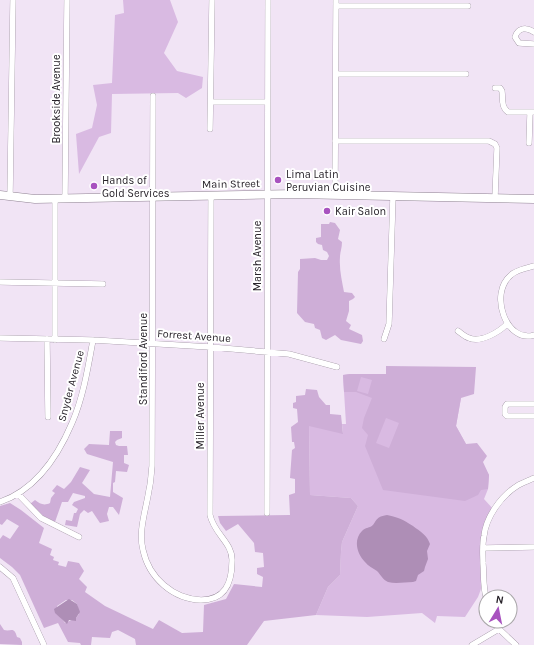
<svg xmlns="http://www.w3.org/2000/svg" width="534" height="645" viewBox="0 0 534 645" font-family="Karla,sans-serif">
<rect width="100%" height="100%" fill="#f1e4f5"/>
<path fill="#d9bae2" d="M123,0H170L178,22L164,53L177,71L203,77L202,88L186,98L178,93L112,94L111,133L99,137L79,174L76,134L92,128L97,105L93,85L112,83L115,15L124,13Z
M350,374L461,398L456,426L466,444H471L489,475L488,489L484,499L494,510L487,524L484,581L478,597L465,617L437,616L435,623L422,613L367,617L316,615L328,587L340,575L341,552L342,542L358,506L351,498L310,495L309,425L343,433L342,424H346L343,375Z"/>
<path fill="#ceaed7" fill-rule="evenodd" d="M330,222L335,223L340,230L338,239L342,242C342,248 340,252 340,257C339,269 342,281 344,292L352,293L355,297L353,299L349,301V311L346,321L351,325L349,329L362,335L363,341L361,344L341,340L335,335L326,340L322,338L320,330L315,328L314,324L305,322L297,313L298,272L300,269V259L315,258L321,260H327L329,256L327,252L323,250L322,245L318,244L316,242V238L321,237V224H329Z
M386,366L476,367L474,394L461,398L456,426L466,444L477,443L487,456L483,462L489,475L488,489L481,490L478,495L465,501L383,490L365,446L368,435L362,428L364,418L372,398L356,392H344L343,375L350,374H386ZM361,377L372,380L368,394L357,391ZM386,418L399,423L389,448L376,443Z
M306,389L317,390L319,397L326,405H330V414L341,415L343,434L309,426L310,495L351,498L358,506L342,542L341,552L340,575L328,587L316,615L264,621L247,645H136L135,639L118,630L112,632L110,638L92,637L91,645H81L80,643L68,642L58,623L44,628L20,575L12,567L0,558V539L3,535L10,539L19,526L7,519L2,525L0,524V506L10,503L21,510L44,528L39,543L52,549L50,555L54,557L53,560L59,562L58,565L66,567L68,561L79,563L84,571L79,579L87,587L85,592L105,606L153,629L159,620L182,633L203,632L204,605L226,599L234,584L262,587L263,577L257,574V568L264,567L263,553L255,552L254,543L238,524L226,531L220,523L218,516L290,515L289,495L295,493V479L290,478L292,450L295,448L294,442H292L291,427L298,422L297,409L293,408V403L296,402V396L305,395ZM66,600H72L77,604L79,614L76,618L65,623L59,615L57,606Z
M110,431H122V438L117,440L115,442L116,445L119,446H127L128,455H124V463L129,465L127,472L116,471L115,482L113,483V492L123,498L119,515L113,507H109L107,514L109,521L100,523L92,511L88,513L84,510L80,514L77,527L65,525L66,520L72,521L74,513H76L78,509L72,505L74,502L85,498V496L73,493L68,502H62L55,522L43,516L30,504L35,500C40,504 44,506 50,503L51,498L55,493L52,491L57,485L64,489L71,482L80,467L90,470L82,483L94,494L110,497L113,462L87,454L84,449L89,444L109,445Z
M0,624L4,630C11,632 14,626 17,637L20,638L22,642V645L0,644Z"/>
<path fill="#ae8eb6" d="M387,515C400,518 402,519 413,526C421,532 427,535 430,544L427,551L428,559L425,567L424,571L418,575L416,581L413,582C405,582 396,584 388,582C383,580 381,575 377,571C373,568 368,566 365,562C357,554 353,540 362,531C365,528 367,528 370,527C377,524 373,517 387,515Z
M69,599L77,604L80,612L76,618V621L69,620L67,624L55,613L54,609Z"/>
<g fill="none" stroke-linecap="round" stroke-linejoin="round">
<defs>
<path id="minor" d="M336,6H468
M534,32C527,27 518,27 515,37L519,43L534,44
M336,74H466
M495,88H500L502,91C503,99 501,107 508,112H534
M153,96L152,466C151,474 151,482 149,490C146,510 138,531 143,550C149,578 173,599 201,600C225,600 232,583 232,561C233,543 214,534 210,515L211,196
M211,102H267
M210,129L212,0
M335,141H489L495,144L497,148L495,197
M529,143L530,113
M335,195L336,0
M10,196L13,0
M55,199V340
M65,199L67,0
M534,266C527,268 516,270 511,275C488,294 507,344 534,335
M0,282L103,284
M458,331C462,334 465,337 469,338C481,343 499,332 507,324
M0,338L93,340L210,347L289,354L337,367
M47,339L48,417
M384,339L389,324L393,196
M534,404H507L505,407V414L507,416H534
M18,494L41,518L79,537
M0,502C35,490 58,456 72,423C83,398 88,368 93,340
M267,513L268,0
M483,548L534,547
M0,567L13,578L44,645
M486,597C483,586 484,575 483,563C483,554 482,545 484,536C486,517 501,496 517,486C522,483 528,481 534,478
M494,621L499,629L516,645
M472,645L499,629"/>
<path id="secondary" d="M0,195L35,199L295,194L534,199"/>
</defs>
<use href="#minor" stroke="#8f8292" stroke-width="6"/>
<use href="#secondary" stroke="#8f8292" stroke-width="9"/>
<use href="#minor" stroke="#fff" stroke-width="5.5"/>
<use href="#secondary" stroke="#fff" stroke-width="8"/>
</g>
<g fill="#a852bf" stroke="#fff" stroke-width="1.5">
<circle cx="278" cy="180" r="4"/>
<circle cx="94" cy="186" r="4"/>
<circle cx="327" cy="211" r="4"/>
</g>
<g text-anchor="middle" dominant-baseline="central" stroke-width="4" stroke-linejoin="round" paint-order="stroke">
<g font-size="11" fill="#272229" stroke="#fff">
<text transform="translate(56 99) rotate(-90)">Brookside Avenue</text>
<text transform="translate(231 184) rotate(-1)">Main Street</text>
<text transform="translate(257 256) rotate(-90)">Marsh Avenue</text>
<text transform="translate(194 336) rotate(4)">Forrest Avenue</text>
<text transform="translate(143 359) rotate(-90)">Standiford Avenue</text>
<text transform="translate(71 386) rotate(-75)">Snyder Avenue</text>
<text transform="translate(200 416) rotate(-90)">Miller Avenue</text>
</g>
<g font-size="11" fill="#272229" stroke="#fff" text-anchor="start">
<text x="286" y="174">Lima Latin<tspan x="286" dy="13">Peruvian Cuisine</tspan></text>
<text x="102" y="180">Hands of<tspan x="102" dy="13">Gold Services</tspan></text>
<text x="335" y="211">Kair Salon</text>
</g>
</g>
<g transform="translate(498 609) rotate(10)"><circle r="19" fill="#ffffff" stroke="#a9a7a9"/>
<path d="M0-3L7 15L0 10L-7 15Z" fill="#a852bf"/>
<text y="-6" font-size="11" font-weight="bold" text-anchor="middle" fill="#272229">N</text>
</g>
</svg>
